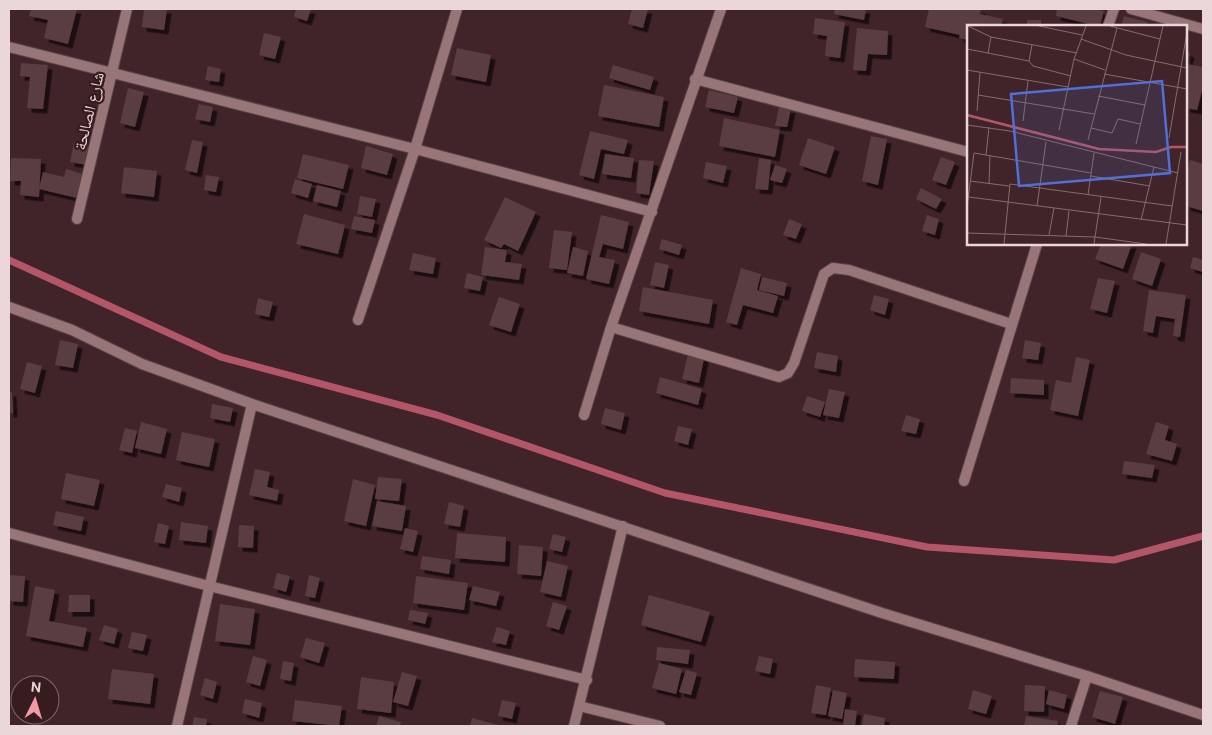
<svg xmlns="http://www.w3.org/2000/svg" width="1212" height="735" viewBox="0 0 1212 735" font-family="'DM Sans','Noto Naskh Arabic',sans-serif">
<defs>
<filter id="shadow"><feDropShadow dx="4.5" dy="4.5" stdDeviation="0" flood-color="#0009"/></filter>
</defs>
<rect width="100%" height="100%" fill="#402429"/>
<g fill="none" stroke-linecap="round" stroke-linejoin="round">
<path stroke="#b35667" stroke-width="7" d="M9,260L221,357L437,415L665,493L927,547L1114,560L1203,536"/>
</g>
<path fill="#5a3c40" filter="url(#shadow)" d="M31,9H77L68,44L44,38L48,20L29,16Z
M144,9H167L164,30L142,27Z
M296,9H311L307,21L294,17Z
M632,9H648L643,28L628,24Z
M835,9H866L864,20L834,14Z
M929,9H981L980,14L1003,19L1001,26H968V40L959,38L960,35L925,27Z
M1057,9H1094L1104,11L1100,26H1097L1056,16Z
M1124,16L1148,22L1147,26H1121Z
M815,18L845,22L840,58L825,56L827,36L813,34Z
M1027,20H1041V26H1027Z
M857,28L888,31L887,55L868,54L866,71L853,70Z
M264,33L281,37L275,59L259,55Z
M457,48L491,55L486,82L451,75Z
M1186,52L1190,53L1187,64L1203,67V87L1197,110L1186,108Z
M21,63L48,65L43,109L27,108L30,77L20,76Z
M613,65L654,77L650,90L609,78Z
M208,66L221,69L219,82L205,80Z
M604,85L664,97L659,127L598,116Z
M128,88L144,92L135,127L120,123Z
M709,90L738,97L734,113L705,107Z
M199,104L213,107L210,122L195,119Z
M779,107L791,109L787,127L775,126Z
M724,118L780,130L775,157L719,146Z
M590,131L628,140L624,154L601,149L594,179L579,175Z
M871,136L887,139L878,185L862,181Z
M808,138L835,147L826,174L799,165Z
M192,140L203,142L197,173L185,170Z
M74,142L91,145L87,165L70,162Z
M366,146L393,154L387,175L361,168Z
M303,154L349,165L343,189L297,178Z
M605,154L634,158L631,178L602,174Z
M941,157L955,162L946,185L932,180Z
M11,158L41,159L39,197L20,195L21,181H10Z
M759,158L771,160L768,190L755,189Z
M639,160L654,161L649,195L636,193Z
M1190,160L1203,164V211L1186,206V173Z
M706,162L727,166L723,183L703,178Z
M775,165L787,169L782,183L770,180Z
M124,167L157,171L154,197L121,193Z
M66,169L83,174L77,198L39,189L43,172L64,177Z
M206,175L219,177L216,192L204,190Z
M295,179L312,184L308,198L291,193Z
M317,185L341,191L337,207L313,201Z
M921,188L942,199L936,209L916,199Z
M360,196L376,199L372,217L357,214Z
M505,197L536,212L518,251L504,244L501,248L484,240Z
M304,214L345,225L338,254L296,244Z
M601,215L629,222L623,249L603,244L599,257L615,260L609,284L586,279Z
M927,215L939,219L935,235L922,231Z
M354,216L375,220L372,233L351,229Z
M789,219L802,224L796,239L783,235Z
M554,230L572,232L567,270L549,268Z
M662,239L682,245L679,255L659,249Z
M1101,244H1132L1123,269L1095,259Z
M485,247L507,250L505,262L522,264L519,280L481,275Z
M573,247L588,251L583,276L567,273Z
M1141,252L1161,259L1152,286L1132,279Z
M413,253L436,258L433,274L409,270Z
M1193,257L1203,260V272L1190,268Z
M655,262L669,265L664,288L650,285Z
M741,268L761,274L757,290L778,296L773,313L743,305L737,325L726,322Z
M467,273L483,277L480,291L464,288Z
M762,277L787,283L784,296L759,290Z
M1098,278L1115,281L1107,313L1090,309Z
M643,287L713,300L709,324L639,311Z
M1149,290L1186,295L1180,337L1173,336L1175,319L1156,316L1153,333L1143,331Z
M874,295L889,299L885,315L870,310Z
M499,297L520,304L511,332L489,325Z
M258,298L273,302L269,317L255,314Z
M60,340L78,344L73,368L55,365Z
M1025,340L1041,343L1038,360L1022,358Z
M689,350L705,354L699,383L682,379Z
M817,352L838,356L836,372L814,368Z
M1076,357L1090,360L1078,416L1050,410L1056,380L1071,383Z
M27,362L42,366L35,393L20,389Z
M660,377L702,389L698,405L656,393Z
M1011,378L1044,380V395L1010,393Z
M829,389L845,392L839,418L823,415Z
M9,392H12L13,413H9Z
M807,396L825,402L820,417L802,411Z
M212,404L233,408L230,422L210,418Z
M605,408L625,413L621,430L601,424Z
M906,415L920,419L916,434L901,431Z
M141,422L167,429L161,454L135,448Z
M1156,422L1169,426L1165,440L1177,444L1172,461L1146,454Z
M678,426L692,429L688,445L674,441Z
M125,428L137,431L132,453L119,450Z
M182,432L215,439L209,467L176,460Z
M1124,461L1155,465L1152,478L1122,474Z
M255,469L270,472L267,487L279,490L277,501L249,495Z
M66,473L100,480L94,506L61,499Z
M378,477L402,479L399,501L375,499Z
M353,479L375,485L366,526L344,521Z
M166,484L182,488L179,502L162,497Z
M377,501L406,506L402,531L372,526Z
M449,502L464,506L460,527L444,524Z
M56,511L84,517L81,531L53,525Z
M181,522L208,526L206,543L179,540Z
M158,523L169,526L165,544L154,542Z
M239,525L254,526L253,548L238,547Z
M405,528L418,531L413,552L400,549Z
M457,533L506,537L505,562L455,558Z
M553,534L566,537L562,552L549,549Z
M519,545L543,547L541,576L517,574Z
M422,556L451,560L449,574L420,569Z
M547,561L568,566L561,597L540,592Z
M277,573L290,576L286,592L273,588Z
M9,575L25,576L23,602L9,601Z
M309,575L320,578L315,598L305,596Z
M416,576L468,583L464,610L413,603Z
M35,586L55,590L49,621L87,628L83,647L26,636Z
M473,586L500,592L496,606L469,600Z
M69,595H90V612H68Z
M649,595L710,612L701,642L641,625Z
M553,602L567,606L559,630L546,626Z
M220,604L255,609L250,645L215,641Z
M410,610L428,613L425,624L408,620Z
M104,625L118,629L114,644L99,640Z
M497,627L510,631L506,645L492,642Z
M132,632L147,635L143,651L128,648Z
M306,638L325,643L319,663L300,657Z
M657,647L690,650L688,664L656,660Z
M253,656L267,660L260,686L246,682Z
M759,656L773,659L770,674L755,671Z
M855,659L895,662L894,679L854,677Z
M283,661L294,663L291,681L280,679Z
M659,663L682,669L676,694L652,688Z
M112,669L154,674L150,704L108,699Z
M686,670L697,673L691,695L679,692Z
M402,672L417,676L408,706L393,702Z
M361,677L394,682L391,713L357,709Z
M205,678L217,682L213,699L200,695Z
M816,685L831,688L826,715L811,713Z
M1025,685L1045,686L1044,712L1024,711Z
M833,690L847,693L842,719L828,716Z
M973,690L992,696L986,714L968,709Z
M1049,690L1067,695L1064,709L1046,704Z
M1100,691L1123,697L1115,724L1092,717Z
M245,699L262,703L259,718L242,713Z
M295,700L342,706L339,726L292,721Z
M502,700L516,703L512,719L498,716Z
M845,709L857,711L855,726H843Z
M864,714L885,718L884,726L862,725Z
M379,716L401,722L400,726H376Z
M1026,716L1058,721L1057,726H1024Z
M194,717L207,719L206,726H192Z
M472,718L502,726H470Z"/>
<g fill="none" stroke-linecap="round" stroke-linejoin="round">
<defs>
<path id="minor" d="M1131,9L1203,29
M1108,26L1114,9
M9,47L415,149L652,212
M695,79L968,152
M77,219L127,9
M9,307L72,330L142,364L252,404L882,613L1087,676L1203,715
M358,320L415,149L457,9
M611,327L779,377L788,373L794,363L824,274L833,268L849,270L1011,324
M584,415L611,327L721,9
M964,481L1037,244
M9,533L209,586L587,680
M579,706L660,726
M177,726L252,404
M574,726L623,526
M1071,726L1087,676"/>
</defs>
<use href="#minor" stroke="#594245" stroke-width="12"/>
<use href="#minor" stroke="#977579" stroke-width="10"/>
</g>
<g text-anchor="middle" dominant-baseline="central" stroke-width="4.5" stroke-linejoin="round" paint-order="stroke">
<g font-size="16" fill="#ebd7d9" stroke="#361b1f">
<text transform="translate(89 111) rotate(-76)">شارع الصالحة</text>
</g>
</g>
<g transform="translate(967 25)">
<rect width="220" height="220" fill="#402429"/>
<path fill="none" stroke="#b35667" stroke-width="2.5" d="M0,90L132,124L189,127L204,122H220"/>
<path fill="none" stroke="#846c6f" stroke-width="1" d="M1,1L24,12L110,28M72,1L115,10M143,1L193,14M114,14L159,30L220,43M65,20L62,36L66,41L104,51M0,24L62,36M21,28L24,12M107,34L138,45M0,45L101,62M137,49L220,64M11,70L127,89M131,71L178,80M10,86L13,48M56,96L61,56M0,100L43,106L211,148M124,103L145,108L151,94L173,99M92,105L107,34L119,1M202,113L220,7M121,115L150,3M169,119L196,1M19,130L22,102M124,151L183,161M3,156L42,161M22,159L23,130M121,170L127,128M2,172L220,200M70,181L79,117M0,182L7,128L124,148M174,195L187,142M0,208L128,212L179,219M82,210L87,183M99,211L102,186M37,219L43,159L205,181M127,219L134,172M199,219L214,127"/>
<path fill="#5070d8" fill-opacity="0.15" stroke="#5070d8" stroke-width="2.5" d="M195,56L203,148L52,161L44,69Z"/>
<rect width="220" height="220" fill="none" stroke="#ebd7d9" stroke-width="2.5"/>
</g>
<rect width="1212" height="735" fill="none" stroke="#ebd7d9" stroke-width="20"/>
<g transform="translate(35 700) rotate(5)"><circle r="24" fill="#361b1f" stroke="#7e6669"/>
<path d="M0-4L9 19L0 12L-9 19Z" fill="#f39aa7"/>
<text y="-8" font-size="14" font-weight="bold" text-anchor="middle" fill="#ebd7d9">N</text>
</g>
</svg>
